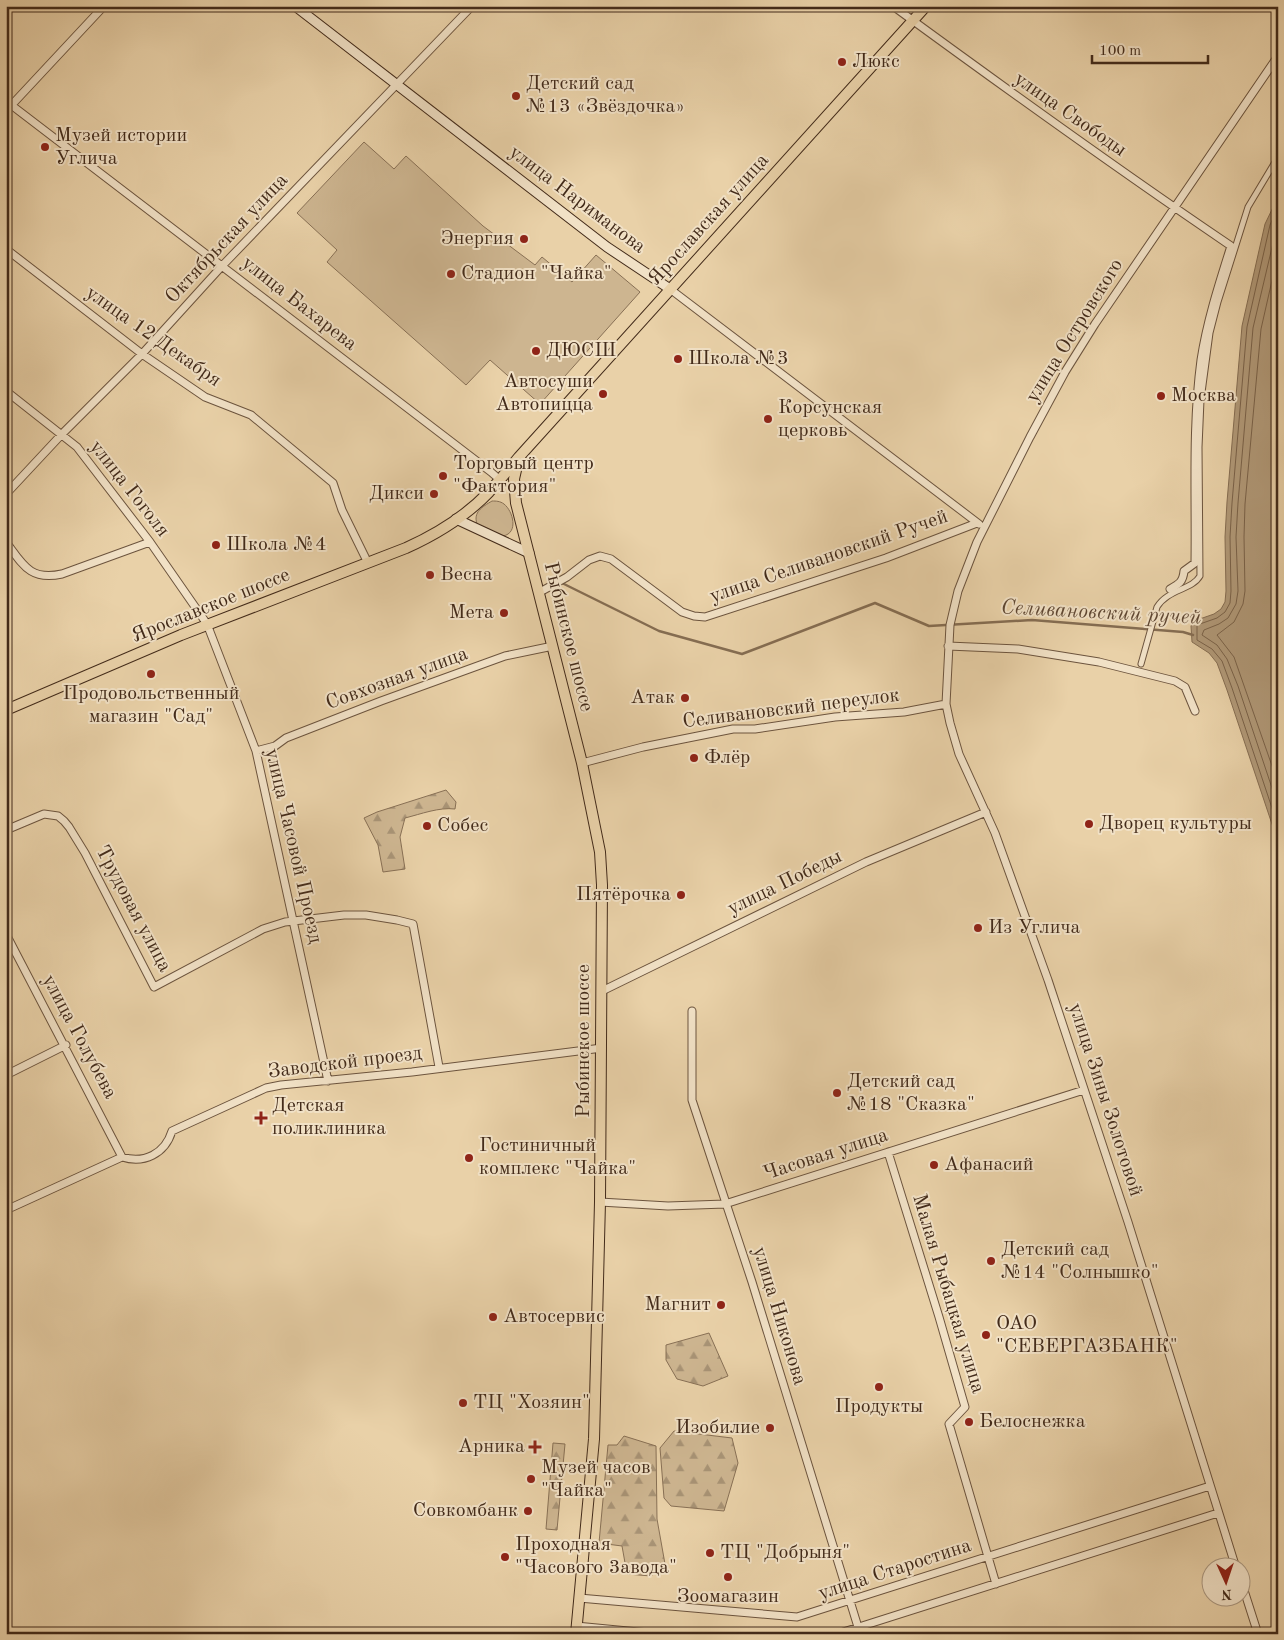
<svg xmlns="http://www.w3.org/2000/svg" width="1284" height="1640" viewBox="0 0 1284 1640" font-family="'Old Standard TT',serif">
<defs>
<pattern id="forest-firs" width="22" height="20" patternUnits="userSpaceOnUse" patternTransform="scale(1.25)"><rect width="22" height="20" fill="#cdb590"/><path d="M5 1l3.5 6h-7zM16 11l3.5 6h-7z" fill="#a89375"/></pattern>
</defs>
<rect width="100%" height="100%" fill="#e9d1a8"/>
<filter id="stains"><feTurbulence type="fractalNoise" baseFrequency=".004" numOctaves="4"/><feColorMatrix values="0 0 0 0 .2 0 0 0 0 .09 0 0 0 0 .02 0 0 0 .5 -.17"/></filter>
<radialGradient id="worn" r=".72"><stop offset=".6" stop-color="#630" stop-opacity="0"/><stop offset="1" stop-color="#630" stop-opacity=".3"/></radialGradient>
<path fill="#cdb590" stroke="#887055" d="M364,142L394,169L406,156L483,226L535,265L542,257L572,282L596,255L640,292L540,404L490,360L466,385L327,262L337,250L297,213Z
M492,501C496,501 500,501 504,504C513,511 519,533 503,536L477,524C473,512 482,507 492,501Z"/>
<path fill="url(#forest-firs)" stroke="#887055" d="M446,790L456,802L455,809C439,807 421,814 405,818L400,837L405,869L383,872L378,845L364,818L377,812Z
M709,1333L728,1376L703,1386L677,1379L666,1360V1345Z
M674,1431L732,1438L738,1463L724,1511L671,1506L664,1498L660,1448Z
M624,1436L656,1446L657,1519L665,1564L651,1576L627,1574L622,1546L599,1543L608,1445H617Z
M553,1443L565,1444L557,1530L546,1529Z"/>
<path fill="#b19978" stroke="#856d52" d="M1278,197V842L1227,690L1217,663L1209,653L1192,642L1191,626L1194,621L1214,614L1221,609L1225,602L1226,591L1225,537L1227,502L1242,326L1265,224Z"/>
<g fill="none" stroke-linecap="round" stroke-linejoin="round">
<path stroke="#7a6249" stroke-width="1" d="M1278,207L1270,225L1247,327L1232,503L1230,537L1231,591L1230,603L1225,612L1217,618L1197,625V640L1212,649L1222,661L1232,688L1278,826
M1278,222L1253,328L1238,503L1236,537L1238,591L1236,604L1228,618L1219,624L1204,630L1202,635L1217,645L1227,659L1238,686L1278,806
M1278,254L1261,329L1245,504L1244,537L1245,591L1243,604L1234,622L1217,635L1234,657L1278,783"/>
<path stroke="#856d52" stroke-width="2.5" d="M562,583L659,631L742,654L875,603L929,626L1032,620L1183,632L1193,635"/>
<defs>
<path id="pedestrian" d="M1141,664L1157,607C1168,589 1192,590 1200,576L1199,447L1201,400L1210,333L1218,302L1248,207L1278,157"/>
<path id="minor" d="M893,6C1005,88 1117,169 1231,246C1219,284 1207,321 1201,360C1192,428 1196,495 1195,563L1184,571C1183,582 1179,584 1170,589
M6,101L491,472L500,480
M6,111L104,6
M6,249L142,354L205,397L251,415L333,483L342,510L368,563
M670,289L979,524
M6,391L77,447L150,542L207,624L256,751L328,1081
M6,494L62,434L142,354L222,266L472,6
M6,542C23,565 30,581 62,574L150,542
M540,592L567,577L589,560L600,556L611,559L682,612L694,616L705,617L886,558L977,523
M948,646L1018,649L1099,662L1175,681L1185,687L1195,711
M256,751L275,746L286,738L381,701L505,656L553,646
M582,763L643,747L733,729H755L835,717L904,712L946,704
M6,830L44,814L58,816L64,821L69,827L85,853L154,987L263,929L285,922L344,915H366L397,920L413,924L439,1067
M6,934L122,1157
M602,991L866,862L986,812
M692,1011V1100L752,1282L858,1627
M6,1075L66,1045
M888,1152L939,1317L965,1407L949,1424L996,1584
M600,1202L668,1206L725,1204L1084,1090
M6,1210L122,1157C144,1164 165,1154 172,1131L266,1088L281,1085L412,1072L602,1048
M1236,1568L1128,1222L1048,980L995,833L959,754L950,723L946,704L950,625L958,591L977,542L1030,437L1065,372L1095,324L1278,56
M1242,1584L1258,1634
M579,1598L797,1617L1210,1486
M576,1626L659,1634
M837,1634L1218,1513"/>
<path id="secondary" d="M295,6L607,247L670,289
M456,519L529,553"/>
<path id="primary" d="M519,457L514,479L516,503L582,763L600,852L602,885L600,1202L594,1439L576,1634
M6,710L181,635L406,548C435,535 466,516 489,492C499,481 509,469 519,457L926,6"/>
</defs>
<use href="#pedestrian" stroke="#6c543e" stroke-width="7"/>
<use href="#minor" stroke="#6c543e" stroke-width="9"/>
<use href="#secondary" stroke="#432b1a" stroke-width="11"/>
<use href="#primary" stroke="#432b1a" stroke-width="12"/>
<use href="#pedestrian" stroke="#f1e1c6" stroke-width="5"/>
<use href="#minor" stroke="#f1e1c6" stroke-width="7"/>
<use href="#secondary" stroke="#f1e1c6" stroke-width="9"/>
<use href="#primary" stroke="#e9d1a8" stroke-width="10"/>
</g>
<g fill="#8f2418" stroke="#f1e1c6" stroke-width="2">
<circle cx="842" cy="62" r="5"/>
<circle cx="516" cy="96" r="5"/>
<circle cx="45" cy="147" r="5"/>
<circle cx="524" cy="239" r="5"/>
<circle cx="451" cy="274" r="5"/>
<circle cx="536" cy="351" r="5"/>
<circle cx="678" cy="359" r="5"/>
<circle cx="603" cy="394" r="5"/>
<circle cx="1161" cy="396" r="5"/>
<circle cx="768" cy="419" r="5"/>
<circle cx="443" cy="476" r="5"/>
<circle cx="434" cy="494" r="5"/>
<circle cx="216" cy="545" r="5"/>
<circle cx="430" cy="575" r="5"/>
<circle cx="504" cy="613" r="5"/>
<circle cx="151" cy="674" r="5"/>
<circle cx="685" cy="698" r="5"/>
<circle cx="694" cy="758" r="5"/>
<circle cx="1089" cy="824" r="5"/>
<circle cx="427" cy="826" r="5"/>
<circle cx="681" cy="895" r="5"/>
<circle cx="978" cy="928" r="5"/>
<circle cx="837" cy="1093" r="5"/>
<path d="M258.5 1110.5h5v5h5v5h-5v5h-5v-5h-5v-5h5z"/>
<circle cx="469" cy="1158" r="5"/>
<circle cx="934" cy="1165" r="5"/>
<circle cx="991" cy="1261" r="5"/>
<circle cx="721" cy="1305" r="5"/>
<circle cx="493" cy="1317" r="5"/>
<circle cx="986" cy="1335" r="5"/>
<circle cx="879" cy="1387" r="5"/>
<circle cx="463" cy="1403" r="5"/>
<circle cx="969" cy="1422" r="5"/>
<circle cx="770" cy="1428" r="5"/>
<path d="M532.5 1439.5h5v5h5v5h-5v5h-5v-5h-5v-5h5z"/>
<circle cx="531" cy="1479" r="5"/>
<circle cx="528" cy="1511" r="5"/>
<circle cx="710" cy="1553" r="5"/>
<circle cx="505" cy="1557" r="5"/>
<circle cx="728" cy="1577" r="5"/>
</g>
<g text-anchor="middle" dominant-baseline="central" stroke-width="4" stroke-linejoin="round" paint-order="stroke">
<g font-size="20" fill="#432b1a" stroke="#f1e1c6" text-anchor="start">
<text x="852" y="62">Люкс</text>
<text x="526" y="84">Детский сад<tspan x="526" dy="23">№13 «Звёздочка»</tspan></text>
<text x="55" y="136">Музей истории<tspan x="55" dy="23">Углича</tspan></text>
<text x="514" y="239" text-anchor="end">Энергия</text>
<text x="461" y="274">Стадион "Чайка"</text>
<text x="546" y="351">ДЮСШ</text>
<text x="688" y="359">Школа №3</text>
<text x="593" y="382" text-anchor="end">Автосуши<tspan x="593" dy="23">Автопицца</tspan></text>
<text x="1171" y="396">Москва</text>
<text x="778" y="408">Корсунская<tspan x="778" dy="23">церковь</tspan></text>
<text x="453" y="464">Торговый центр<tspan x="453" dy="23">"Фактория"</tspan></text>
<text x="424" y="494" text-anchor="end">Дикси</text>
<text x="226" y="545">Школа №4</text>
<text x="440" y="575">Весна</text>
<text x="494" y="613" text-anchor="end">Мета</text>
<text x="151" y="694" text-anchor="middle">Продовольственный<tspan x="151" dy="23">магазин "Сад"</tspan></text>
<text x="675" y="698" text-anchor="end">Атак</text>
<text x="704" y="758">Флёр</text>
<text x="1099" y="824">Дворец культуры</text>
<text x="437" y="826">Собес</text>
<text x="671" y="895" text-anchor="end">Пятёрочка</text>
<text x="988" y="928">Из Углича</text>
<text x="847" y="1082">Детский сад<tspan x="847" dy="23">№18 "Сказка"</tspan></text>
<text x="272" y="1106">Детская<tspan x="272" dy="23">поликлиника</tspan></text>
<text x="479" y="1146">Гостиничный<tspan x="479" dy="23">комплекс "Чайка"</tspan></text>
<text x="944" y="1165">Афанасий</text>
<text x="1001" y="1250">Детский сад<tspan x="1001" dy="23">№14 "Солнышко"</tspan></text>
<text x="711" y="1305" text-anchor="end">Магнит</text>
<text x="503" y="1317">Автосервис</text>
<text x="996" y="1324">ОАО<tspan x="996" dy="23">"СЕВЕРГАЗБАНК"</tspan></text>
<text x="473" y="1403">ТЦ "Хозяин"</text>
<text x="879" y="1407" text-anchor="middle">Продукты</text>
<text x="979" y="1422">Белоснежка</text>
<text x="760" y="1428" text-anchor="end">Изобилие</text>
<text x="525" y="1447" text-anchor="end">Арника</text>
<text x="541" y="1468">Музей часов<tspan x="541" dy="23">"Чайка"</tspan></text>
<text x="518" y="1511" text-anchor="end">Совкомбанк</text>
<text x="515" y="1545">Проходная<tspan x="515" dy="23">"Часового 3авода"</tspan></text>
<text x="720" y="1553">ТЦ "Добрыня"</text>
<text x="728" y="1597" text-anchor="middle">Зоомагазин</text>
</g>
<g font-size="20" fill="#432b1a" stroke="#f1e1c6">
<text transform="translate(1070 115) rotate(35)">улица Свободы</text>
<text transform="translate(577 200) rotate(37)">улица Нариманова</text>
<text transform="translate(709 220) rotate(-48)">Ярославская улица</text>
<text transform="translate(227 239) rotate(-47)">Октябрьская улица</text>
<text transform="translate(299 304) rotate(38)">улица Бахарева</text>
<text transform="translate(1075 331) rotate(-58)">улица Островского</text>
<text transform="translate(153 337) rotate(35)">улица 12 Декабря</text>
<text transform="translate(129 489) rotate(52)">улица Гоголя</text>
<text transform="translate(829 557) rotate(-19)">улица Селивановский Ручей</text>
<text transform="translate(211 606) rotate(-22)">Ярославское шоссе</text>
<text transform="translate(568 637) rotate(76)">Рыбинское шоссе</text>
<text transform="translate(397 679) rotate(-20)">Совхозная улица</text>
<text transform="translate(791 709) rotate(-7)">Селивановский переулок</text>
<text transform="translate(293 846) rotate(77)">улица Часовой Проезд</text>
<text transform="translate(785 883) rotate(-26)">улица Победы</text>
<text transform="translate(133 909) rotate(62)">Трудовая улица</text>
<text transform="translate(79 1037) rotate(62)">улица Голубева</text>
<text transform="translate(584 1041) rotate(-90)">Рыбинское шоссе</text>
<text transform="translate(345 1063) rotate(-7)">Заводской проезд</text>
<text transform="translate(1105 1100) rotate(72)">улица Зины Золотовой</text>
<text transform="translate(826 1155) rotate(-18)">Часовая улица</text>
<text transform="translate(948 1294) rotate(73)">Малая Рыбацкая улица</text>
<text transform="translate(779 1316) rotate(73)">улица Никонова</text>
<text transform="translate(895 1570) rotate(-18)">улица Старостина</text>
</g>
<g font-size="21" font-style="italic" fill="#5e4632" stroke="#f1e1c6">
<text transform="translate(1101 613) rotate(3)">Селивановский ручей</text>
</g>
</g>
<rect width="1284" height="1640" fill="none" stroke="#e9d1a8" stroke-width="25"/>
<rect x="8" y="8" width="1269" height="1625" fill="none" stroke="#432b1a" stroke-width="2.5"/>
<rect x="12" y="12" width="1259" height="1615" fill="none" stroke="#432b1a"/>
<g transform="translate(1226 1582) rotate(177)"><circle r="24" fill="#f1e1c6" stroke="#ab9881"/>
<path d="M0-4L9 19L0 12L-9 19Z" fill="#8f2418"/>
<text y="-8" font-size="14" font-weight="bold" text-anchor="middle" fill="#432b1a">N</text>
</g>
<path d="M1092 55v8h116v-8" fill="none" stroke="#432b1a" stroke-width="2.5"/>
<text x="1099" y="55" font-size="15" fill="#432b1a" stroke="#f1e1c6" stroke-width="4" paint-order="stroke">100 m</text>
<rect width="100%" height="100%" filter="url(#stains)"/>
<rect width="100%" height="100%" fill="url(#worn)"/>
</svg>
